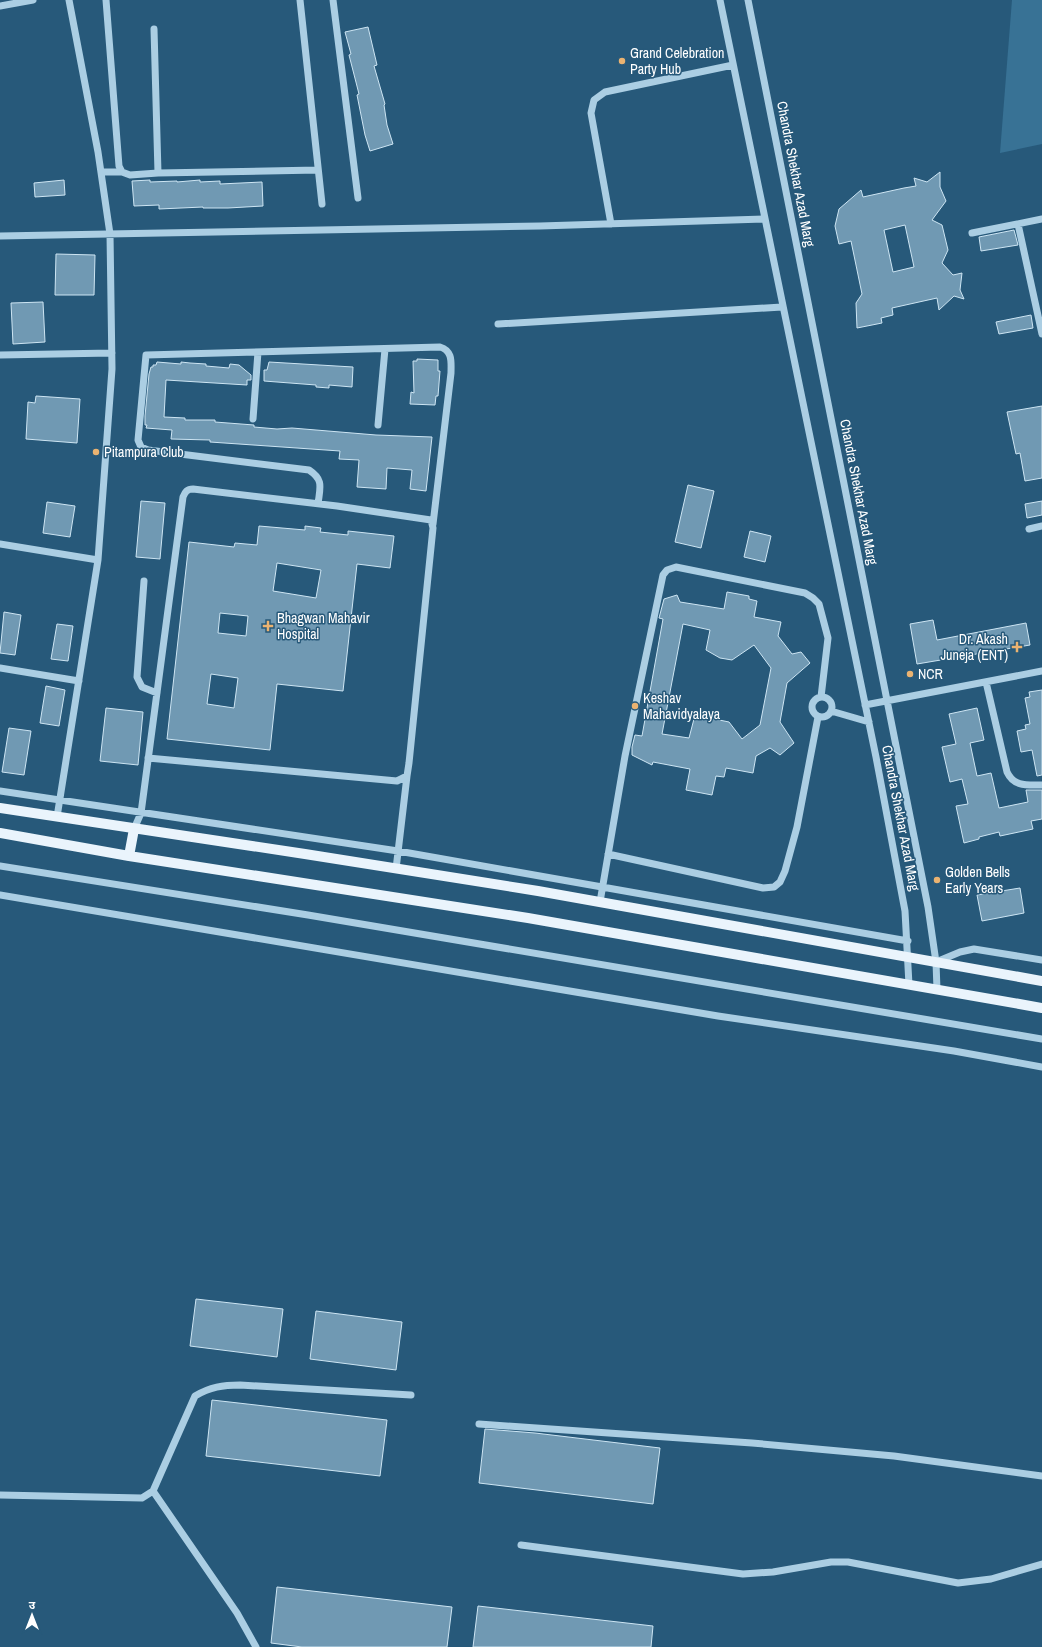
<svg xmlns="http://www.w3.org/2000/svg" width="1042" height="1647" viewBox="0 0 1042 1647" font-family="'Archivo Narrow','Noto Sans Devanagari',sans-serif">
<rect width="100%" height="100%" fill="#27597a"/>
<path fill="#387295" d="M1012,0H1042V144L1000,153Z"/>
<path fill="#7099b3" stroke="#cde5f3" fill-rule="evenodd" d="M368,27L377,65L374,66L385,104L384,105L387,125L393,144L370,151L365,135L357,95L359,94L349,55L351,54L345,32Z
M940,172V187L946,201L932,220L942,225L948,250L942,263L953,275L962,273L960,290L964,299L954,296L939,310L937,298L892,308L893,315L881,318L882,323L857,328L856,303L862,294L851,241L839,244L835,226L839,209L861,190L863,197L904,188L916,186L914,178L927,182ZM905,225L914,267L893,272L884,230Z
M64,180L65,195L35,197L34,183Z
M150,180V182L177,181V182L200,180V182L220,181V184L262,182L263,206L228,208H203V207L159,209V205L134,206L132,181Z
M1014,230L1018,245L981,251L979,237Z
M56,254L95,255L94,295H55Z
M43,302L45,342L13,344L11,303Z
M1031,315L1033,328L999,334L996,322Z
M417,359L438,360V371H440L438,396H436L435,405L410,404L411,392L414,393L413,361H417Z
M157,362L181,364V362L190,363L206,364V366L229,368L230,364L239,365L251,375V380H247V385L166,380L164,417L185,418V420H215V422L254,425V427L277,429L292,428L376,435L432,437L426,491L410,489L412,470L387,468L386,489L357,487L359,460L339,459L340,451L210,442V440L171,439L172,430L146,428L147,425H145V416L149,374L151,367H153V365H156Z
M269,362L353,367L352,387L329,385V388L316,387V385L264,381V370H267Z
M36,396L80,399L77,443L26,439L28,402L35,403Z
M1042,406V478L1025,481L1020,453L1016,454L1007,412Z
M688,485L714,491L701,548L675,542Z
M141,501L165,503L160,559L136,557Z
M1042,501V515L1027,518L1025,504Z
M47,502L75,506L70,537L43,533Z
M259,526L305,530V526L321,528L320,532L348,535V531L394,536L390,568L357,564L343,691L277,684L270,750L167,739L189,542L234,547L235,543L257,545ZM277,563L321,570L316,598L273,591ZM220,613L248,616L246,636L218,633ZM211,674L238,678L234,708L207,704Z
M750,531L771,536L765,562L744,557Z
M727,592L749,596V599L757,601L754,617L781,622L778,636L792,654L801,652L810,663L787,683L780,722L794,743L780,755L770,748L756,756L753,773L726,768L724,777L716,776L712,795L686,790L690,769L653,762L652,765L632,755V747L635,735L642,736L663,619L659,618L664,599L677,595L680,602L724,609ZM683,624L710,630L706,650L720,658L732,660L754,645L771,668L760,725L742,739L729,722L695,715L689,738L662,734Z
M4,612L21,615L15,655L0,653Z
M933,620L937,640L1026,623L1030,645L917,664L910,624Z
M57,624L73,626L68,661L51,659Z
M46,686L65,690L59,726L40,723Z
M1042,690V775L1037,776L1032,750L1021,752L1017,731L1026,729L1025,725L1030,724L1025,698L1030,697L1029,692Z
M106,708L143,712L138,765L100,761Z
M977,708L984,740L970,743L977,776L991,773L999,808L1028,802L1026,790H1042V819L1031,821L1033,829L1000,836L999,832L979,837V839L964,843L956,806L968,804L962,779L950,782L942,747L956,744L949,714Z
M9,728L31,731L24,775L2,772Z
M1020,888L1024,913L982,921L977,895Z
M196,1299L283,1309L277,1357L190,1346Z
M316,1311L402,1322L396,1370L310,1359Z
M212,1400L387,1420L380,1476L206,1456Z
M485,1429L535,1433L660,1448L653,1504L479,1483Z
M277,1587L452,1607L447,1647H302L271,1643Z
M478,1606L653,1626L651,1647H473Z"/>
<g fill="none" stroke-linecap="round" stroke-linejoin="round">
<path stroke="#abcee3" stroke-width="7" d="M106,0L119,166L122,172L130,175L158,173L318,170
M300,0L322,204
M333,0L358,198
M720,0L876,757L905,911L909,985
M748,0L928,907L936,962L937,990
M0,6L33,0
M154,29L158,173
M101,172H122
M611,224L591,113L594,100L605,92L733,65
M1018,224L1042,334
M972,233L1042,219
M0,236L540,226L765,219
M498,324L782,307
M0,355L112,353
M253,419L258,352
M378,425L385,349
M318,504C320,487 324,480 309,470L148,450L141,447L138,440L146,355L440,347C453,351 451,362 451,373L433,524
M1029,529L1042,526
M0,544L98,560
M144,581L137,677L142,687L157,693
M0,668L79,681
M986,682L1007,772C1014,787 1027,785 1042,785
M812 707a10 10 0 1 1 20 0a10 10 0 1 1-20 0Z
M865,705L1042,671
M831,711L869,722
M0,791L398,851L908,941
M57,817L98,560L112,369L110,234L98,152L69,0
M134,829L141,813L183,497C185,492 187,489 193,489L337,506L431,520L433,528L409,763L407,776L397,781L148,758
M608,854L763,888L774,887L780,882L785,871L797,827L818,717
M0,866L308,915L1042,1039
M396,869L407,776
M0,895L718,1016L954,1051L1042,1067
M600,902L625,756L663,575L667,570L676,567L805,593L813,598L819,604L828,638L821,697
M936,962L960,952L974,949L1042,960
M479,1424L752,1443L894,1456L1042,1476
M153,1491L237,1613L256,1647
M0,1495L142,1498L153,1491L195,1396C210,1387 223,1385 240,1385L411,1395
M521,1545L743,1574L773,1572L831,1562H848L958,1583L991,1579L1042,1564"/>
<path stroke="#eaf4fc" stroke-width="10" d="M0,808L305,854L538,891L1042,981
M0,833L129,856L528,918L1042,1008
M129,856L134,829"/>
</g>
<g fill="#ebb371" stroke="#27597a" stroke-width="1.5">
<circle cx="622" cy="61" r="4"/>
<circle cx="96" cy="452" r="4"/>
<path d="M266 620h4v4h4v4h-4v4h-4v-4h-4v-4h4z"/>
<path d="M1015 641h4v4h4v4h-4v4h-4v-4h-4v-4h4z"/>
<circle cx="910" cy="674" r="4"/>
<circle cx="635" cy="706" r="4"/>
<circle cx="937" cy="880" r="4"/>
</g>
<g text-anchor="middle" dominant-baseline="central" stroke-width="3" stroke-linejoin="round" paint-order="stroke">
<g font-size="14" fill="#fff" stroke="#27597a" text-anchor="start">
<text x="630" y="53">Grand Celebration<tspan x="630" dy="16">Party Hub</tspan></text>
<text x="104" y="452">Pitampura Club</text>
<text x="277" y="618">Bhagwan Mahavir<tspan x="277" dy="16">Hospital</tspan></text>
<text x="1008" y="639" text-anchor="end">Dr. Akash<tspan x="1008" dy="16">Juneja (ENT)</tspan></text>
<text x="918" y="674">NCR</text>
<text x="643" y="698">Keshav<tspan x="643" dy="16">Mahavidyalaya</tspan></text>
<text x="945" y="872">Golden Bells<tspan x="945" dy="16">Early Years</tspan></text>
</g>
<g font-size="14" fill="#fff" stroke="#27597a">
<text transform="translate(796 174) rotate(79)">Chandra Shekhar Azad Marg</text>
<text transform="translate(859 492) rotate(79)">Chandra Shekhar Azad Marg</text>
<text transform="translate(901 818) rotate(79)">Chandra Shekhar Azad Marg</text>
</g>
</g>
<g transform="translate(32 1615)" stroke="#27597a" stroke-width="3" paint-order="stroke">
<path d="M0-3L7 15L0 10L-7 15Z" fill="#ffffff"/>
<text y="-6" font-size="11" font-weight="bold" text-anchor="middle" fill="#ffffff">उ</text>
</g>
</svg>
